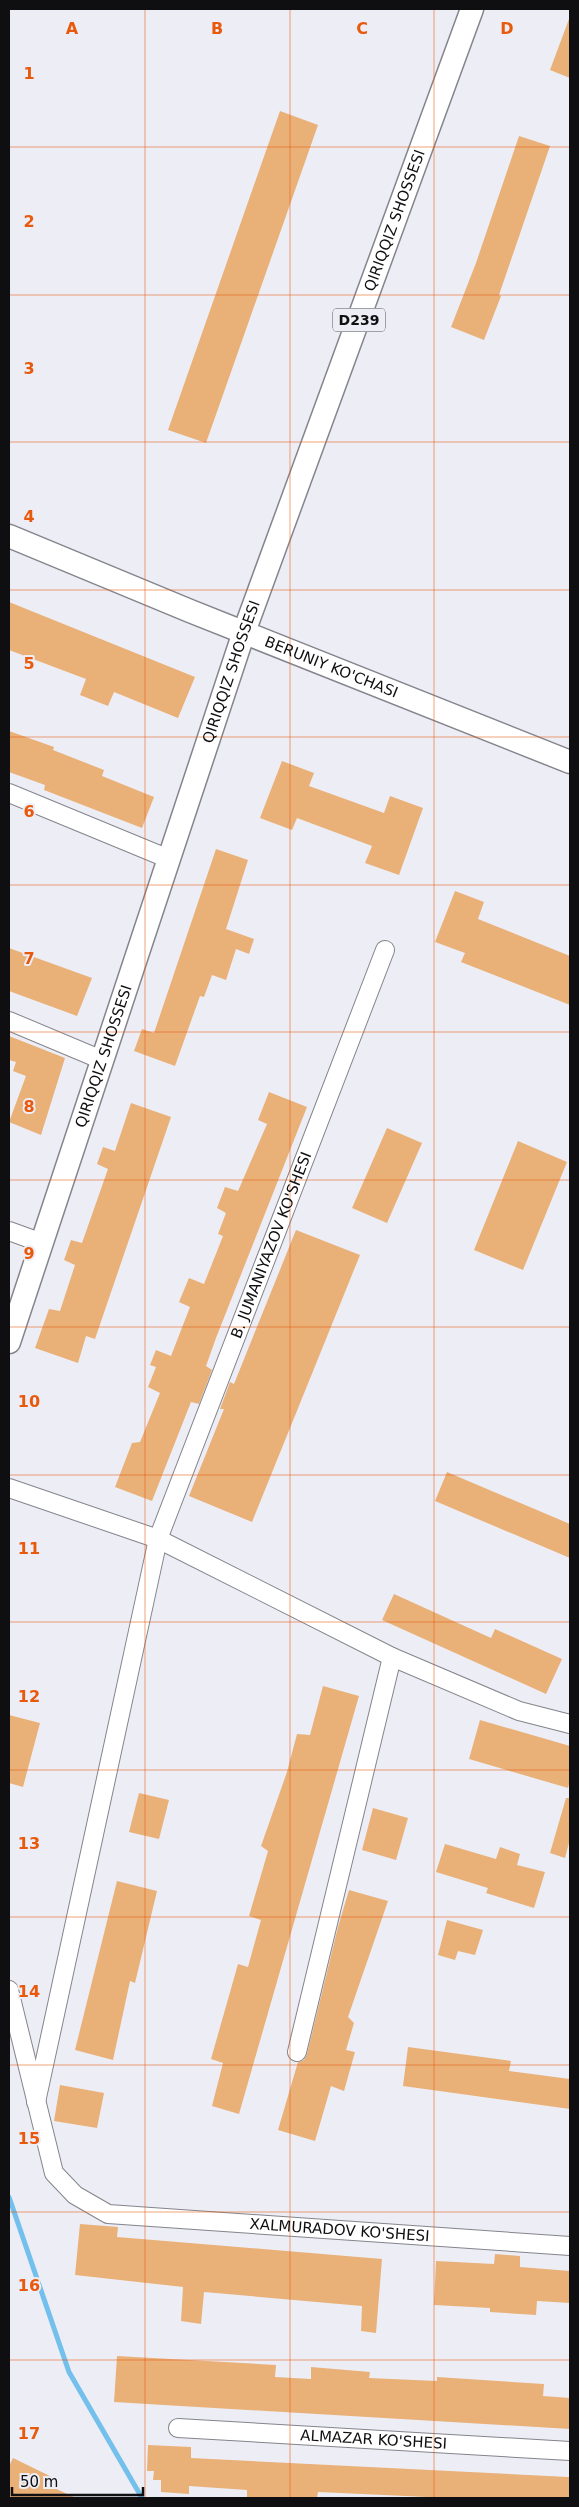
<svg xmlns="http://www.w3.org/2000/svg" width="579" height="2507" viewBox="0 0 579 2507" font-family="'DejaVu Sans',sans-serif">
<rect width="100%" height="100%" fill="#ededf6"/>
<g fill="none" stroke-linecap="round" stroke-linejoin="round">
<path stroke="#72c0eb" stroke-width="5" d="M9,2197L69,2372L142,2498"/>
</g>
<path fill="#e9b178" d="M569,19H570V78L550,70Z
M280,111L318,125L206,443L168,430Z
M519,136L550,146L499,295L501,296L484,340L451,327L476,263Z
M9,602L195,677L178,718L114,692L108,706L80,695L86,679L9,650Z
M9,731L54,747L53,750L104,770L102,776L154,797L142,828L44,790L45,785L9,772Z
M282,761L314,773L309,786L384,813L390,796L423,808L399,875L365,863L372,846L297,818L292,830L260,818Z
M216,849L248,860L226,929L254,939L249,954L236,949L226,980L212,975L204,997L200,996L175,1066L134,1051L142,1029L154,1033Z
M455,891L484,902L478,919L570,956V1005L461,962L465,953L435,942Z
M9,948L92,978L77,1016L9,991Z
M9,1036L65,1058L41,1135L9,1122L26,1076L13,1071L16,1062L9,1060Z
M269,1092L307,1107L216,1338L206,1366L212,1370L199,1404L191,1402L152,1501L115,1487L132,1443L140,1442L160,1393L148,1387L156,1367L150,1365L156,1350L171,1356L190,1307L179,1302L189,1278L204,1284L223,1236L218,1234L226,1213L217,1208L225,1187L238,1191L267,1124L258,1120Z
M131,1103L171,1117L95,1339L86,1336L78,1363L35,1348L49,1309L60,1311L75,1265L64,1260L71,1240L82,1243L108,1169L97,1164L103,1147L115,1151Z
M387,1128L422,1143L387,1223L352,1208Z
M518,1141L567,1162L523,1270L474,1250Z
M296,1230L360,1255L252,1522L189,1496L224,1409H220L230,1382L234,1384Z
M447,1472L570,1524V1558L435,1501Z
M394,1594L491,1638L495,1629L562,1659L546,1694L382,1620Z
M323,1686L359,1696L239,2114L212,2106L223,2063L211,2059L238,1964L248,1967L261,1920L249,1916L268,1851L261,1846L287,1772L297,1734L310,1735Z
M9,1715L40,1723L23,1787L9,1783Z
M480,1720L570,1746V1780L568,1788L469,1759Z
M139,1793L169,1800L159,1839L129,1832Z
M566,1798H570V1839L565,1858L550,1853Z
M373,1808L408,1818L396,1860L362,1850Z
M445,1844L496,1859L500,1847L520,1854L517,1865L545,1872L534,1908L486,1893L488,1888L436,1872Z
M117,1881L157,1891L135,1983L130,1981L113,2060L75,2050Z
M349,1890L388,1901L348,2017L354,2023L346,2050L355,2052L344,2091L331,2086L315,2141L278,2130L298,2062L304,2060L307,2054L338,1927Z
M447,1920L483,1930L475,1955L458,1951L455,1960L438,1955Z
M408,2047L511,2061L509,2071L570,2079V2109L403,2086Z
M60,2085L104,2093L97,2128L54,2121Z
M80,2224L118,2227L117,2237L382,2259L376,2333L361,2331L362,2306L204,2292L201,2324L181,2321L183,2287L75,2275Z
M495,2254L520,2256V2267L570,2271V2303L537,2301L536,2315L490,2312V2308L434,2305L436,2261L494,2264Z
M117,2356L276,2365L275,2377L311,2379V2367L370,2372L369,2378L437,2381V2377L544,2384L543,2396L570,2398V2429L114,2402Z
M148,2445L191,2447V2458L568,2477H570V2498H449L318,2492L317,2498H247V2490L189,2486V2494L161,2492V2480H153L154,2471H147Z
M13,2458L54,2478L50,2486L76,2498H9V2466Z"/>
<g fill="none" stroke-linecap="round" stroke-linejoin="round">
<defs>
<g id="minor">
<path d="M9,793L169,859"/>
<path d="M9,1021L102,1060"/>
<path d="M9,1231L42,1243"/>
<path d="M9,1488L158,1539L392,1657L519,1711L570,1724"/>
<path id="s1" d="M9,1990L54,2173L75,2195L108,2214L570,2246"/>
<path d="M297,2052L392,1657"/>
<path id="s2" d="M36,2102L158,1539L385,950"/>
<path id="s3" d="M178,2428L570,2451"/>
</g>
<g id="major">
<path id="s4" d="M9,536L190,611L570,762"/>
<path id="s5" d="M9,1342L244,632L472,9"/>
</g>
</defs>
<use href="#minor" stroke="#84848c" stroke-width="20"/>
<use href="#major" stroke="#84848c" stroke-width="25"/>
<use href="#minor" stroke="#fff" stroke-width="18"/>
<use href="#major" stroke="#fff" stroke-width="22"/>
</g>
<path fill="none" stroke="#e8590c" stroke-width="1" stroke-opacity="0.55" d="M145,9V2498M290,9V2498M434,9V2498M9,147H570M9,295H570M9,442H570M9,590H570M9,737H570M9,885H570M9,1032H570M9,1180H570M9,1327H570M9,1475H570M9,1622H570M9,1770H570M9,1917H570M9,2065H570M9,2212H570M9,2360H570"/>
<g text-anchor="middle" dominant-baseline="central" stroke-width="4" stroke-linejoin="round" paint-order="stroke">
<rect fill="#ededf6" stroke="#525256" stroke-width="1" x="333" y="308.5" width="52" height="23" rx="4"/>
<g font-size="14" font-weight="bold" fill="#0f0f12">
<text x="359" y="320">D239</text>
</g>
<g font-size="15" fill="#0f0f12" stroke="#ededf6">
<text stroke="none"><textPath href="#s5" startOffset="1186">QIRIQQIZ SHOSSESI</textPath></text>
<text stroke="none"><textPath href="#s4" startOffset="348">BERUNIY KO'CHASI</textPath></text>
<text stroke="none"><textPath href="#s5" startOffset="706">QIRIQQIZ SHOSSESI</textPath></text>
<text stroke="none"><textPath href="#s5" startOffset="301">QIRIQQIZ SHOSSESI</textPath></text>
<text stroke="none"><textPath href="#s2" startOffset="891">B. JUMANIYAZOV KO'SHESI</textPath></text>
<text stroke="none"><textPath href="#s1" startOffset="489">XALMURADOV KO'SHESI</textPath></text>
<text stroke="none"><textPath href="#s3" startOffset="196">ALMAZAR KO'SHESI</textPath></text>
</g>
</g>
<g font-size="16" text-anchor="middle" font-weight="bold" fill="#e8590c" stroke="#ededf6" stroke-width="4" stroke-linejoin="round" paint-order="stroke">
<text x="72" y="34">A</text>
<text x="217" y="34">B</text>
<text x="362" y="34">C</text>
<text x="507" y="34">D</text>
<text x="29" y="79">1</text>
<text x="29" y="227">2</text>
<text x="29" y="374">3</text>
<text x="29" y="522">4</text>
<text x="29" y="669">5</text>
<text x="29" y="817">6</text>
<text x="29" y="964">7</text>
<text x="29" y="1112">8</text>
<text x="29" y="1259">9</text>
<text x="29" y="1407">10</text>
<text x="29" y="1554">11</text>
<text x="29" y="1702">12</text>
<text x="29" y="1849">13</text>
<text x="29" y="1997">14</text>
<text x="29" y="2144">15</text>
<text x="29" y="2291">16</text>
<text x="29" y="2439">17</text>
</g>
<rect width="579" height="2507" fill="none" stroke="#0f0f12" stroke-width="20"/>
<path d="M12 2487v8h131v-8" fill="none" stroke="#0f0f12" stroke-width="2.5"/>
<text x="20" y="2487" font-size="15" fill="#0f0f12" stroke="#ededf6" stroke-width="4" paint-order="stroke">50 m</text>
</svg>
